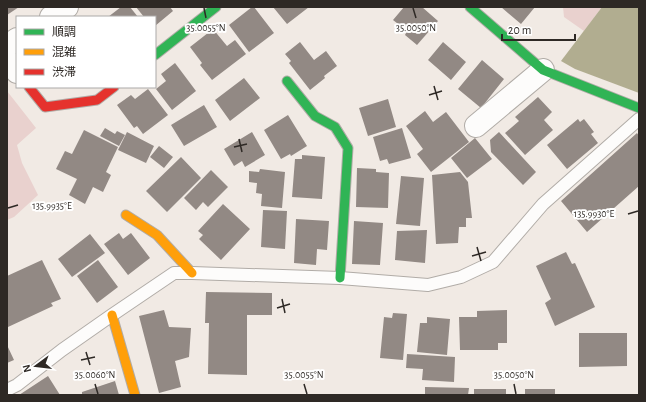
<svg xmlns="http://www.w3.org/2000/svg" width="646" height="402" viewBox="0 0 646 402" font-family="'Alegreya Sans','Noto Sans JP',sans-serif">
<rect width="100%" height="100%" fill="#f1eae4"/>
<path fill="#e9d1ce" d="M563,7H602L584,31L564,17Z
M7,91L36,128L17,145L22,163L38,195L14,217L7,220Z"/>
<path fill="#b1ad90" d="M602,7H639V93L575,69L561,61Z"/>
<path fill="#928984" d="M7,7H19L7,15Z
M121,7H130L138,17H108Z
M136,7H170L173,11L155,26V17H144Z
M252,7H254L274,33L249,52L229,25Z
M273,7H309L287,24Z
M404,7H422L438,21L417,45L405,35L407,31L393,20Z
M501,7H535L521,24Z
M213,29L227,46L235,40L246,54L212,80L200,65L202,63L190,47Z
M300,42L314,60L326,51L337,66L324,76L325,78L310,90L289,63L291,61L285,54Z
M443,42L466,62L451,80L428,60Z
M482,60L504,79L481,108L458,89Z
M175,63L196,91L172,110L156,89L166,81L161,74Z
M244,78L260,98L230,121L215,100Z
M148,89L168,115L143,134L137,126L134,128L117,105L131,95L135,99Z
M538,97L552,112L544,120L553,130L525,155L505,133L519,121L515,117Z
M388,99L396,127L368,136L359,108Z
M204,105L217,127L184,146L171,125Z
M425,111L433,122L446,112L469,142L431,172L417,154L423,149L406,126Z
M288,115L307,146L291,156L290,154L281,159L264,130Z
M578,119L580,122L584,119L594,132L591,134L598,143L567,169L547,145Z
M105,128L115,134L117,131L125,135L119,146L100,136Z
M402,128L411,158L389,164L387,159L380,161L373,137Z
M84,130L118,147L106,172L111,175L103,192L93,187L85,204L69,195L77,179L56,169L65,151L72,154Z
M127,132L154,146L146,163L118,150Z
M252,132L265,155L245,167L242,161L234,166L224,149Z
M499,132L536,172L523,185L491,152L490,140Z
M637,133L639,136V186L587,232L561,201Z
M475,138L492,159L467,178L451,158Z
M159,146L173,157L164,168L150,157Z
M302,155L325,157L322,199L292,197L295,159H302Z
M181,157L201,178L167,212L146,191Z
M357,168L376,169V172L389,173L388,208L356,207Z
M260,169L285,172L282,208L261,206L262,194L256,193L257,183L249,182V171L259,172Z
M211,170L228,187L208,207L203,202L196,210L184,198Z
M460,172L468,182L472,218H466V227H459L458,243L436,244L432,175Z
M401,176L424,178L420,226L396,224Z
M223,204L250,229L221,260L199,239L203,235L198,231Z
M263,210L287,211L285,249L261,247Z
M296,219L329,221L327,250L317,249L316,265L294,263Z
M354,221L383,223L380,265L352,264Z
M427,230L425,263L395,260L397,231Z
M119,233L123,239L131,233L150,258L128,275L104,244Z
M90,234L105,253L72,277L58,259Z
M566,252L572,264L575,263L595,307L555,326L545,303L551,299L536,266Z
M42,260L61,299L51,303L53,306L8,327L7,276Z
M98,260L118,287L97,303L77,276Z
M206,292L272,293V315H247V375L208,374L209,323H205Z
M164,310L169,327L191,328L189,357L175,361L181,387L159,393L139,316Z
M507,310V343H498V350H460L459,317H477V311Z
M393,313L407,314L403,360L380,358L384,317L392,318Z
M427,317L450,319L447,355L417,352L420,323H427Z
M579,333H627V366L579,367Z
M7,345L14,360L7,363Z
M407,354L455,357L454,382L422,380L423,369L406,368Z
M48,376L60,395H19Z
M115,381L119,395H82V392Z
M425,387L469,388L468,395H425Z
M474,389H506V395H474Z
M525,389H555V395H525Z"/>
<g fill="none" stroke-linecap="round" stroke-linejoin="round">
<defs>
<path id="lane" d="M7,390L17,385L62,350L112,315L174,273H192L340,278L428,285L461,277L493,262L543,204L639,119"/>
<path id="street" d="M51,17L67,7
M7,46L17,39
M7,60L17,72
M476,126L543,70"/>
<path id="fast" d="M470,7L543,70L639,108
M155,55L216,7
M287,81L315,116L335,127L348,148L340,278"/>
<path id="slow" d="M126,215L157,235L192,273
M112,315L135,395"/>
<path id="jam" d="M29,87L45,107L97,100L114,87"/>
</defs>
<use href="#lane" stroke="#b1aca7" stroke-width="14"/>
<use href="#street" stroke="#b1aca7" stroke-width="24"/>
<use href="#fast" stroke="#b1aca7" stroke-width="11"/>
<use href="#slow" stroke="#b1aca7" stroke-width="11"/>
<use href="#jam" stroke="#b1aca7" stroke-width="11"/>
<use href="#lane" stroke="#fdfcfb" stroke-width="12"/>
<use href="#street" stroke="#fdfcfb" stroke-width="22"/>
<use href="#fast" stroke="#30b455" stroke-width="9"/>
<use href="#slow" stroke="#ff9f0a" stroke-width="9"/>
<use href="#jam" stroke="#e5322d" stroke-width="9"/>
</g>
<path fill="none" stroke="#2e2925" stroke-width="1.5" d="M204,8L206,18M413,8L416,18M434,86L438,100M429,95L442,91M239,139L242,152M234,147L247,144M8,208L18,205M628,214L638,211M477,247L481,261M472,256L486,252M282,299L285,313M277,308L290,304M86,352L90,365M81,360L95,357M95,384L98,394M304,384L307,394M514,384L516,394"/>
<g font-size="10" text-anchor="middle" fill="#2e2925" stroke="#fff" stroke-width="4" stroke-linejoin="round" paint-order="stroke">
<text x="206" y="31">35.0055°N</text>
<text x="416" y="31">35.0050°N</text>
<text x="52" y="209">135.9935°E</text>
<text x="594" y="217">135.9930°E</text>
<text x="95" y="378">35.0060°N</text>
<text x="304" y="378">35.0055°N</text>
<text x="514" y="378">35.0050°N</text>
</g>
<rect width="646" height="402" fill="none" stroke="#2e2925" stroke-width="16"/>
<rect x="16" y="16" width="140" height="72" fill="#ffffff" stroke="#aba9a8"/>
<rect x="24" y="29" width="20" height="6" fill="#30b455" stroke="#aba9a8"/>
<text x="52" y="36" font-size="12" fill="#2e2925">順調</text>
<rect x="24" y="49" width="20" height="6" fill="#ff9f0a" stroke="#aba9a8"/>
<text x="52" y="56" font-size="12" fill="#2e2925">混雑</text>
<rect x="24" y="69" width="20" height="6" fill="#e5322d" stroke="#aba9a8"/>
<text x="52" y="76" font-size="12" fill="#2e2925">渋滞</text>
<g transform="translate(36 366) rotate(255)" stroke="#ffffff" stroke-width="3" paint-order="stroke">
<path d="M0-3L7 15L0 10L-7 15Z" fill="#2e2925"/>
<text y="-6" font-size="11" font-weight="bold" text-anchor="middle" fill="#2e2925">N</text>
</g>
<path d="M502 34v6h73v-6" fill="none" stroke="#2e2925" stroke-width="2"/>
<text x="508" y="34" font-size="12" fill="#2e2925" stroke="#ffffff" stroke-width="3" paint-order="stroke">20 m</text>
</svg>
